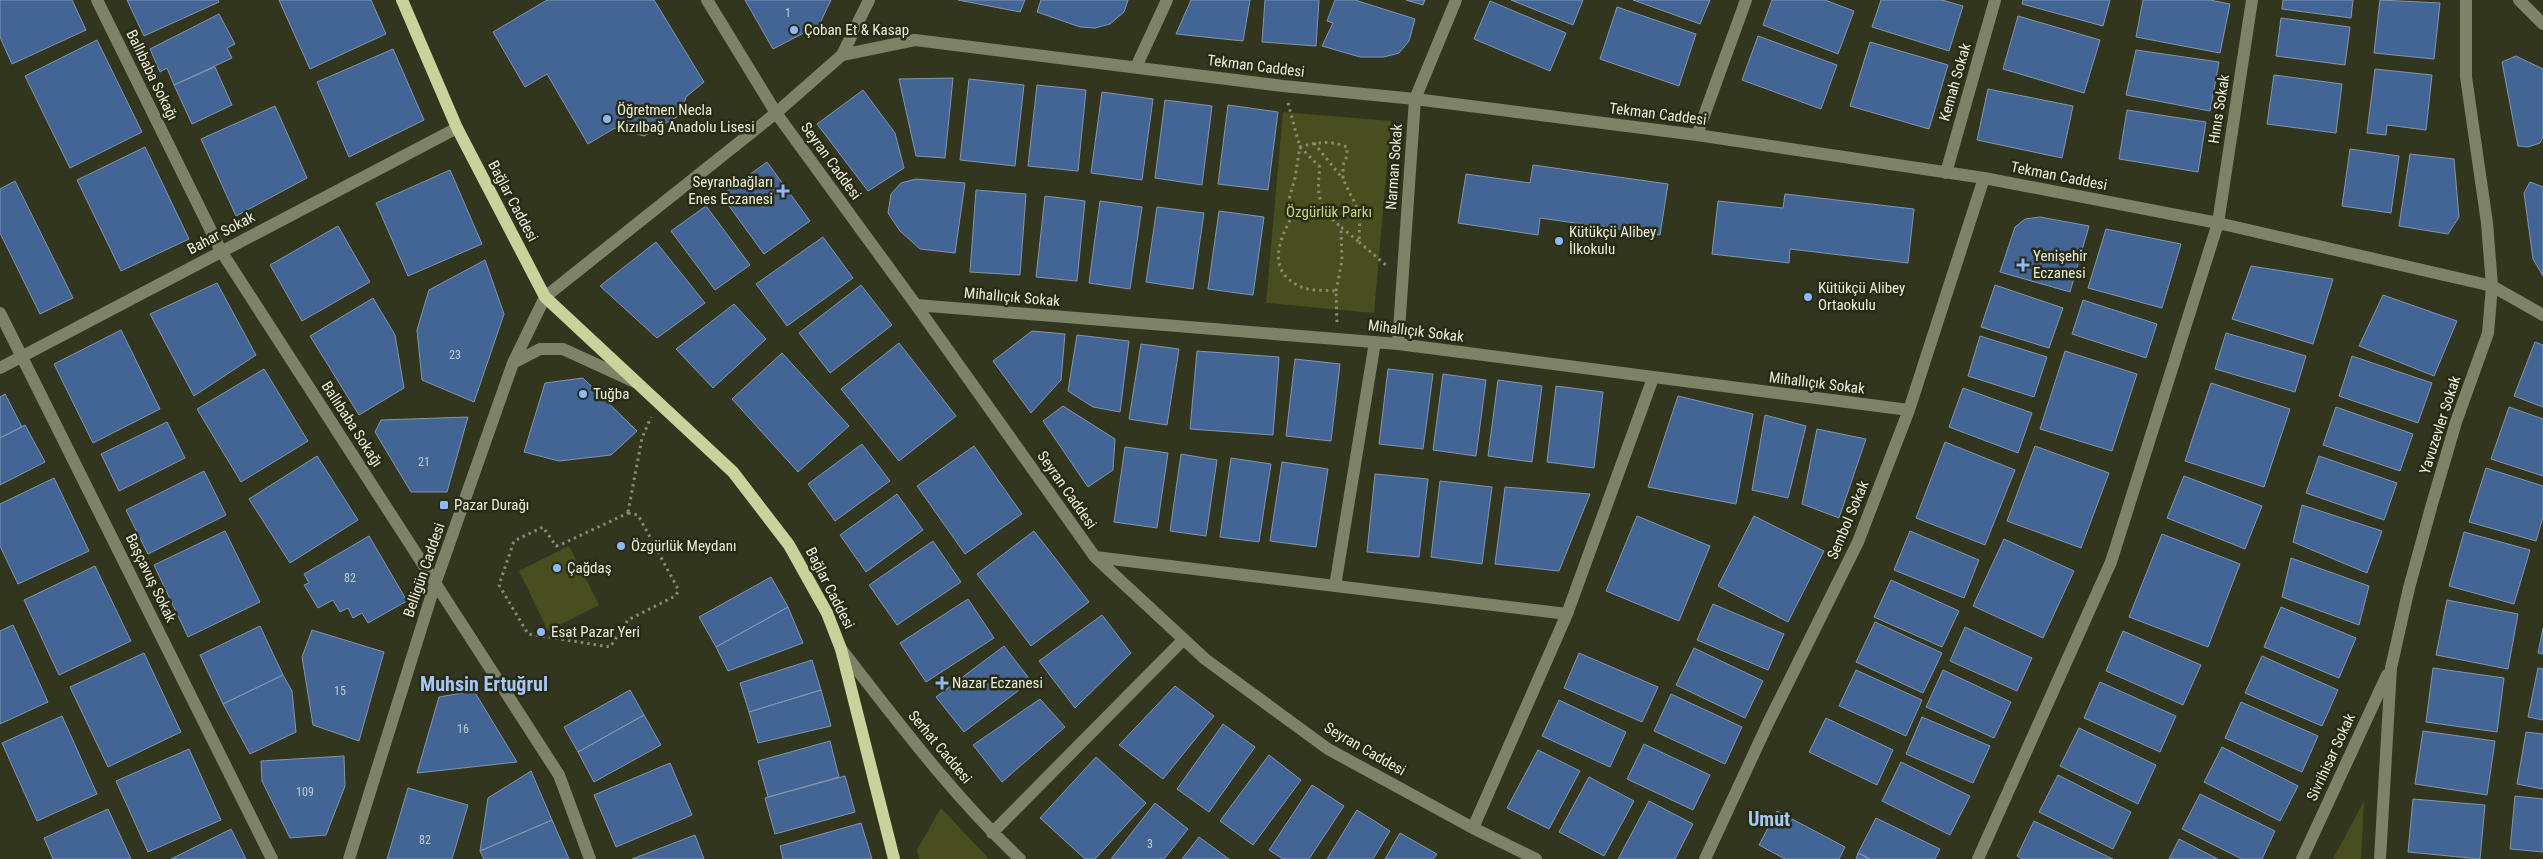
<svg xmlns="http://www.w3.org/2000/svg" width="2543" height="859" viewBox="0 0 2543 859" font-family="'Roboto Condensed',sans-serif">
<rect width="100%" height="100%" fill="#33361e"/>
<path fill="#484e1d" d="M1283,112L1391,121L1374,313L1266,303Z
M569,546L599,605L548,631L519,571Z
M2364,801L2361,859H2333Z
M941,808L989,859H919L917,850Z"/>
<path fill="#436596" stroke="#8495ad" d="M0,0H72L86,30L12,64L0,37Z
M127,0H218L219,2L144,36Z
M279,0H371L386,34L310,69Z
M547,0H654L704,82L686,97L680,115L644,136L630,132L621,133L615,128L588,144L547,74L525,87L493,32Z
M745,0H831L819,25L773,49Z
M958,0H1025L1020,12Z
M1041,0H1128L1124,12L1110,24L1095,28L1080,27L1037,12Z
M1191,0H1250L1243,41L1176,34Z
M1265,0H1319L1316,46L1262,42Z
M1335,0H1355L1415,19L1409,41L1399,53L1384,57H1360L1322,46L1333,23L1327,21Z
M1406,0H1425L1423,5Z
M1511,0H1583L1573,25Z
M1633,0H1710L1700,24Z
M1772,0H1825L1854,11L1838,54L1763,25Z
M1881,0H1942L1963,6L1949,51L1872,27Z
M2023,0H2110L2103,26L2022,4Z
M2143,0H2210L2230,4L2220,53L2136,37Z
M2283,0H2353L2351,18L2282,9Z
M2380,0L2440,3L2434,59L2374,53Z
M1490,1L1566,33L1550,71L1474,39Z
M1617,7L1696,34L1679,86L1600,59Z
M219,14L235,44L227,48L232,58L174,85L167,68L160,72L150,49Z
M2018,16L2100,40L2084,93L2003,69Z
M2281,18L2350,27L2345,65L2276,56Z
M1758,36L1837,65L1821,109L1742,80Z
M97,40L142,132L70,168L25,76Z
M1870,42L1948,65L1929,129L1850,106Z
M393,49L424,120L349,157L317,82Z
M2136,50L2219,62L2210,111L2126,95Z
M2516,56L2543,69V137L2540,143L2528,147L2518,146L2502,62Z
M215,67L232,105L192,124L174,85Z
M2375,69L2432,75L2426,130L2387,125L2386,135L2367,133Z
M2274,75L2342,84L2336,133L2267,124Z
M953,78L945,158L916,156L899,79Z
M969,79L1024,85L1015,166L960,160Z
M1037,85L1086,90L1078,171L1028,166Z
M1988,89L2073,106L2062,158L1977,140Z
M863,90L895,133L904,168L868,191L817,124Z
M1102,92L1153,99L1142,180L1091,173Z
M1165,100L1212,106L1202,185L1155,178Z
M1228,105L1278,112L1268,190L1218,184Z
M275,106L307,178L236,216L201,139Z
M2127,110L2206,122L2198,172L2119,159Z
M145,147L189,239L121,271L77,180Z
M2350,149L2399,156L2391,213L2342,206Z
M2410,154L2454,159L2459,217L2448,234L2399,226Z
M767,162L810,221L764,254L721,195Z
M1533,165L1668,184L1660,235L1540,218L1538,235L1458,223L1466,174L1530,183Z
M450,170L482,244L408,276L376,203Z
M916,179L965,183L955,253L920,249L900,231L888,213L891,194L901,183Z
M15,181L73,298L40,314L0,233V189Z
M2530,182L2543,187V276L2533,259L2524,193Z
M976,190L1026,194L1020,275L970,272Z
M1785,194L1914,209L1908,263L1790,249L1789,263L1712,254L1718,201L1783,208Z
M1045,196L1085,201L1077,281L1036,277Z
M1100,201L1142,207L1130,289L1089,283Z
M706,206L750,265L715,290L671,231Z
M1157,207L1204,213L1193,289L1146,282Z
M1219,211L1264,217L1253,295L1208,289Z
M2040,217L2089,226L2070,292L2000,272L2015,227L2025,219Z
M338,226L370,282L302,321L270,265Z
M2106,229L2181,244L2162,308L2088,288Z
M823,237L853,278L787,326L756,284Z
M656,242L705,303L657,338L600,286Z
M485,260L504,314L474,402L422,380L417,330L429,290Z
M2251,266L2333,279L2313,344L2232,319Z
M217,283L256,355L194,396L150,314Z
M861,285L892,325L830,373L799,333Z
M1995,285L2063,308L2049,348L1981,327Z
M2383,295L2457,321L2434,376L2359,346Z
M373,298L395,335L404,388L359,415L310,336Z
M2083,300L2157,324L2146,358L2072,334Z
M734,304L766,339L713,388L676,349Z
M121,330L160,409L93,443L54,364Z
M1032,331L1065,334L1061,380L1031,413L993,361Z
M2226,333L2306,356L2295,392L2215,369Z
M1077,335L1129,341L1120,412L1093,407L1068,391Z
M1980,336L2047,357L2034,397L1968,376Z
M2535,342L2543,345V407L2514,396Z
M899,343L956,416L899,461L841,389Z
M1141,344L1179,349L1167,425L1129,419Z
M1197,351L1279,357L1273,435L1190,429Z
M2065,351L2137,374L2112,451L2040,429Z
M782,353L849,426L798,472L732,399Z
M2352,356L2432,383L2418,423L2339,396Z
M1295,359L1340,364L1331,441L1286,436Z
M264,369L308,441L241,482L197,409Z
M1388,369L1433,374L1423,449L1379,444Z
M1443,374L1486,380L1476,456L1433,450Z
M583,378L637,431L611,455L559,461L524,452L545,383Z
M1498,380L1542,386L1532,462L1488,456Z
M2211,383L2290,409L2264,487L2185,461Z
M1556,386L1603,392L1594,468L1547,462Z
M1963,388L2032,413L2018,453L1949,427Z
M5,394L22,427L0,438V397Z
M1678,396L1753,414L1736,504L1648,487Z
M1063,406L1115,439L1113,470L1088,487L1043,421Z
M2336,407L2413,434L2400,471L2323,445Z
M2509,407L2543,419V476L2491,459Z
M1765,415L1806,426L1788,498L1752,490Z
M468,417L447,492H411L375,432L381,420Z
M167,422L185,458L119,491L101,454Z
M25,425L45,462L0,485V438Z
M1817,429L1866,439L1839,518L1802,504Z
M1945,442L2015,470L1985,545L1916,518Z
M862,444L890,481L835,521L808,484Z
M974,446L1022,514L965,554L917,486Z
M2035,446L2109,473L2081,548L2007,521Z
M1125,447L1168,453L1157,528L1114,522Z
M1181,454L1217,460L1206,536L1170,531Z
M317,456L358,520L290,563L249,499Z
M2319,456L2397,483L2384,520L2306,493Z
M1231,458L1271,464L1259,542L1220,537Z
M1282,462L1328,469L1316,547L1270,541Z
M2486,468L2543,486V517L2536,541L2469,522Z
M204,471L226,515L148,554L126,510Z
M1375,474L1428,479L1419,557L1367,552Z
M2184,476L2262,506L2245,549L2167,518Z
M54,478L89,551L18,584L0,546V504Z
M1440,481L1492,487L1482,564L1431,557Z
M1505,487L1590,494L1559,571L1495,564Z
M897,494L923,530L866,572L840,535Z
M2302,505L2382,531L2367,573L2293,542Z
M1637,516L1710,546L1679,621L1606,591Z
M1754,516L1824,551L1788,622L1718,586Z
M225,531L260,602L188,637L154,565Z
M1034,531L1089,602L1031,646L977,574Z
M1910,531L1979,560L1964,598L1894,570Z
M2464,532L2530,550L2514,604L2449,586Z
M2162,534L2240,564L2208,647L2129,617Z
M369,536L407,601L368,623L362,613L353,618L348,608L340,612L333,600L318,608L304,585L309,583L304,574Z
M2004,539L2074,571L2043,638L1973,606Z
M933,541L961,582L897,625L869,585Z
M2291,558L2369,586L2359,625L2282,597Z
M95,566L131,641L59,675L24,600Z
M771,577L788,607L716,647L699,617Z
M1891,580L1959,611L1942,647L1874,617Z
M968,599L994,638L926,682L900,643Z
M2447,600L2518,614L2508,669L2436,655Z
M1713,604L1784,634L1768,670L1697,640Z
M788,607L803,643L728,671L716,647Z
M2281,607L2356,638L2339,678L2264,647Z
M1102,615L1131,653L1075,708L1039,661Z
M1875,622L1942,653L1923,693L1856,662Z
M13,625L48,702L0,724V631Z
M260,626L283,675L223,704L200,655Z
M1965,627L2032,658L2017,691L1950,661Z
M2543,628V654L2538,653Z
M312,630L384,652L359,741L313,725L302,657Z
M2123,631L2201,665L2183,705L2106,671Z
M1004,646L1031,681L964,732L936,697Z
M1694,648L1763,681L1745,718L1676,685Z
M144,653L181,732L108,767L70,687Z
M1579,653L1658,687L1642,722L1564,688Z
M2262,656L2338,690L2322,726L2245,693Z
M812,660L821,690L749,712L740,683Z
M2433,668L2504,678L2497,732L2426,722Z
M2538,668L2543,669V720L2528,717Z
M1856,670L1922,700L1906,736L1839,706Z
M1943,670L2011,702L1994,738L1926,707Z
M283,675L292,691L296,732L250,754L223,704Z
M2100,682L2176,716L2160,752L2084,718Z
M1175,686L1214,716L1163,779L1119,745Z
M630,690L644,715L578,752L564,727Z
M821,690L831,726L758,743L749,712Z
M474,691L517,762L417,773L439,697Z
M1671,694L1742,727L1725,764L1654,731Z
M1040,699L1065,727L1002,782L973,745Z
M1559,700L1626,732L1610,767L1542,736Z
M2241,702L2318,736L2302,772L2225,738Z
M644,715L661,745L594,782L578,752Z
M62,716L97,794L37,821L2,743Z
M1922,717L1990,746L1973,783L1906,754Z
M1826,718L1893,750L1877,785L1809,752Z
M1223,724L1255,747L1209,812L1177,789Z
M2079,728L2156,765L2138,804L2060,766Z
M2423,731L2495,741L2487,795L2415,784Z
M2526,732L2543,734V789L2517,784Z
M830,741L839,777L768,797L758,761Z
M1644,744L1710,775L1693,810L1627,779Z
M2222,747L2298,786L2280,821L2204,782Z
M189,749L221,820L148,852L116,781Z
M1538,750L1580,771L1549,829L1507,808Z
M1269,755L1301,780L1253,845L1220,821Z
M344,756L345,786L326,835L290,838L262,781L261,761Z
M1096,757L1146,803L1095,859H1085L1040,818Z
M1901,762L1970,796L1950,835L1882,801Z
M670,763L692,815L616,847L594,795Z
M531,771L552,820L480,851L488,798Z
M2058,775L2131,812L2113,849L2039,812Z
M845,776L855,812L775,834L765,798Z
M1589,777L1634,801L1604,856L1559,832Z
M1312,785L1344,806L1309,859H1283L1269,850Z
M408,788L468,805L452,859H387Z
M2200,794L2275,831L2262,859H2242L2182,829Z
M2515,796L2543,799V852L2510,849Z
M2413,799L2485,805L2480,859L2408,852Z
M1649,801L1693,824L1675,859H1618Z
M1155,803L1188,829L1164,859H1111Z
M108,809L131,859H53L44,838Z
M1357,810L1390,831L1373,859H1327Z
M1777,811L1845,847L1839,859H1785L1759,845Z
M1876,818L1940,849L1935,859H1870L1858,853Z
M552,820L569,859H484L480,851Z
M2034,821L2113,859H2023L2017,856Z
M861,823L872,859H783L780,846Z
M231,829L246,859H171Z
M1400,833L1437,854L1433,859H1385Z
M695,835L704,859H632Z
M1199,837L1229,859H1182Z
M2179,839L2218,859H2169Z
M1858,853L1870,859H1856Z"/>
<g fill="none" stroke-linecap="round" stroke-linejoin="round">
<path stroke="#878a76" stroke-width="3" stroke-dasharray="2.5 4" stroke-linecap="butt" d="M1288,103L1300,147L1320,167C1316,196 1319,208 1341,227
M1314,143L1343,179
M1359,242L1387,266
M1336,291L1342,261L1341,227L1359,242L1360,214L1343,179V165L1347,156V147C1329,140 1318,142 1300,147L1295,178L1289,199L1294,213C1278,241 1265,273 1304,288C1313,291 1326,290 1336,291L1337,324
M628,512L642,438L651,417
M628,513L638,515L677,587L678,592L675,596L628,620L610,647L528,634L499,585L514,541L543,527L556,546L560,545Z"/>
<path stroke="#7e8368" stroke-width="12" d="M97,0L221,251L559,775L590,859
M707,0L776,113L916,305L1095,557L1205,659L1328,749L1473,828L1536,859
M2519,0L2543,24
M842,55L869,0
M1136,67L1167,0
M1697,135L1746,0
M1946,173L1995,0
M916,305L1398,344L1909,410
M0,313L272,859
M1398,344L1415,99L1456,0
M513,363L540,349H563L635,382
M0,368L457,128
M1095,557L1567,614
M1335,586L1375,342
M841,649C898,722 953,796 1020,859
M1473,828L1567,614L1653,378
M992,833L1184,639
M349,859L435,584L513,363L545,297L776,113L842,55L915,40L1283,86L1415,99L1697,135L1984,178L2218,223L2492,286L2543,315
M1705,859L1769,721L1858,542L1909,410L1984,178
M1978,859L2111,562L2218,223L2252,0
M2302,859L2387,675
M2380,859L2391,668L2409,588L2432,504L2456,422L2488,333L2492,286L2487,223L2466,77V0"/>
<path stroke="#c9d29a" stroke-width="12" d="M402,0L457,128L545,297L733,472L789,545L827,613L841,649L894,859"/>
</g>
<g fill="#8bb9fc" stroke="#292c14" stroke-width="2">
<circle cx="794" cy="30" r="5"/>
<circle cx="607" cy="119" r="5"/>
<path d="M780.5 183.5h5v5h5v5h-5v5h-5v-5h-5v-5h5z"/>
<circle cx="1559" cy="241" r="5"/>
<path d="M2020.5 257.5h5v5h5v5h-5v5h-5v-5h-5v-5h5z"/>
<circle cx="1808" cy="297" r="5"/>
<circle cx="583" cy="394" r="5"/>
<rect x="439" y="500" width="10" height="10" rx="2.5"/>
<circle cx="621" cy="546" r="5"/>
<circle cx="557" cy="568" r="5"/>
<circle cx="541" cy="632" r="5"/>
<path d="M939.5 675.5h5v5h5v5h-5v5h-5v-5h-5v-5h5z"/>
</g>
<g text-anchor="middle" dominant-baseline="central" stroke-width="5" stroke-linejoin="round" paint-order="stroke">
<g font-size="12" fill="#c1cccd">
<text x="788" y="13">1</text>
<text x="455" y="355">23</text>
<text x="424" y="462">21</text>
<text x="350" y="578">82</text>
<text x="340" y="691">15</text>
<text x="463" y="729">16</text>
<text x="305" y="792">109</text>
<text x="425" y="840">82</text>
<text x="1150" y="844">3</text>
</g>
<g font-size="15" fill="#ebeedf" stroke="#292c14" text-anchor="start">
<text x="804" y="30">Çoban Et &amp; Kasap</text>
<text x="617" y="110">Öğretmen Necla<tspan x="617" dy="17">Kızılbağ Anadolu Lisesi</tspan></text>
<text x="773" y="182" text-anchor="end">Seyranbağları<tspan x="773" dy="17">Enes Eczanesi</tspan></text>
<text x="1569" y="232">Kütükçü Alibey<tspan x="1569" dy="17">İlkokulu</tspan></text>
<text x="2033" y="256">Yenişehir<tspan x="2033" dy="17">Eczanesi</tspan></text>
<text x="1818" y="288">Kütükçü Alibey<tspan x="1818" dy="17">Ortaokulu</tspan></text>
<text x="593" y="394">Tuğba</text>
<text x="454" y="505">Pazar Durağı</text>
<text x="631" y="546">Özgürlük Meydanı</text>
<text x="567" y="568">Çağdaş</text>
<text x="551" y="632">Esat Pazar Yeri</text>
<text x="952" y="683">Nazar Eczanesi</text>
</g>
<g font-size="15" fill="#ebeedf" stroke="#292c14">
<text transform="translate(1256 66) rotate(7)">Tekman Caddesi</text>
<text transform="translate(152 75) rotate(64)">Ballıbaba Sokağı</text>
<text transform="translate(1955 82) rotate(-74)">Kemah Sokak</text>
<text transform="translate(2219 109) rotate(-81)">Hınıs Sokak</text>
<text transform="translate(1658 114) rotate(7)">Tekman Caddesi</text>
<text transform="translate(831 161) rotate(54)">Seyran Caddesi</text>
<text transform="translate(1394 167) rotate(-86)">Narman Sokak</text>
<text transform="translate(2059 176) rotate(11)">Tekman Caddesi</text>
<text transform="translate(513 201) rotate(62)">Bağlar Caddesi</text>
<text transform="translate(221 233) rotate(-28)">Bahar Sokak</text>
<text transform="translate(1012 297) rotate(5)">Mihallıçık Sokak</text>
<text transform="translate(1416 331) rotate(7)">Mihallıçık Sokak</text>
<text transform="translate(1817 383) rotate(7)">Mihallıçık Sokak</text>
<text transform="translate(352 424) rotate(57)">Ballıbaba Sokağı</text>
<text transform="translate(2440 425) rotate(-72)">Yavuzevler Sokak</text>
<text transform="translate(1067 490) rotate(55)">Seyran Caddesi</text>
<text transform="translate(1848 520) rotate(-67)">Sembol Sokak</text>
<text transform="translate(424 570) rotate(-71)">Belligün Caddesi</text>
<text transform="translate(151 578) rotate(64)">Başçavuş Sokak</text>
<text transform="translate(830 588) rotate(63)">Bağlar Caddesi</text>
<text transform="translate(940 747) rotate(50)">Serhat Caddesi</text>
<text transform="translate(1365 749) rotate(30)">Seyran Caddesi</text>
<text transform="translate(2331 757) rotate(-65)">Sivrihisar Sokak</text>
</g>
<g font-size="15" fill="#c8d578" stroke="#292c14">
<text x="1329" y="212">Özgürlük Parkı</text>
</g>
<g font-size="20" font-weight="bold" fill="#a5c7f9" stroke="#292c14">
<text x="484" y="684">Muhsin Ertuğrul</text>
<text x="1769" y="819">Umut</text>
</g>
</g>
</svg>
